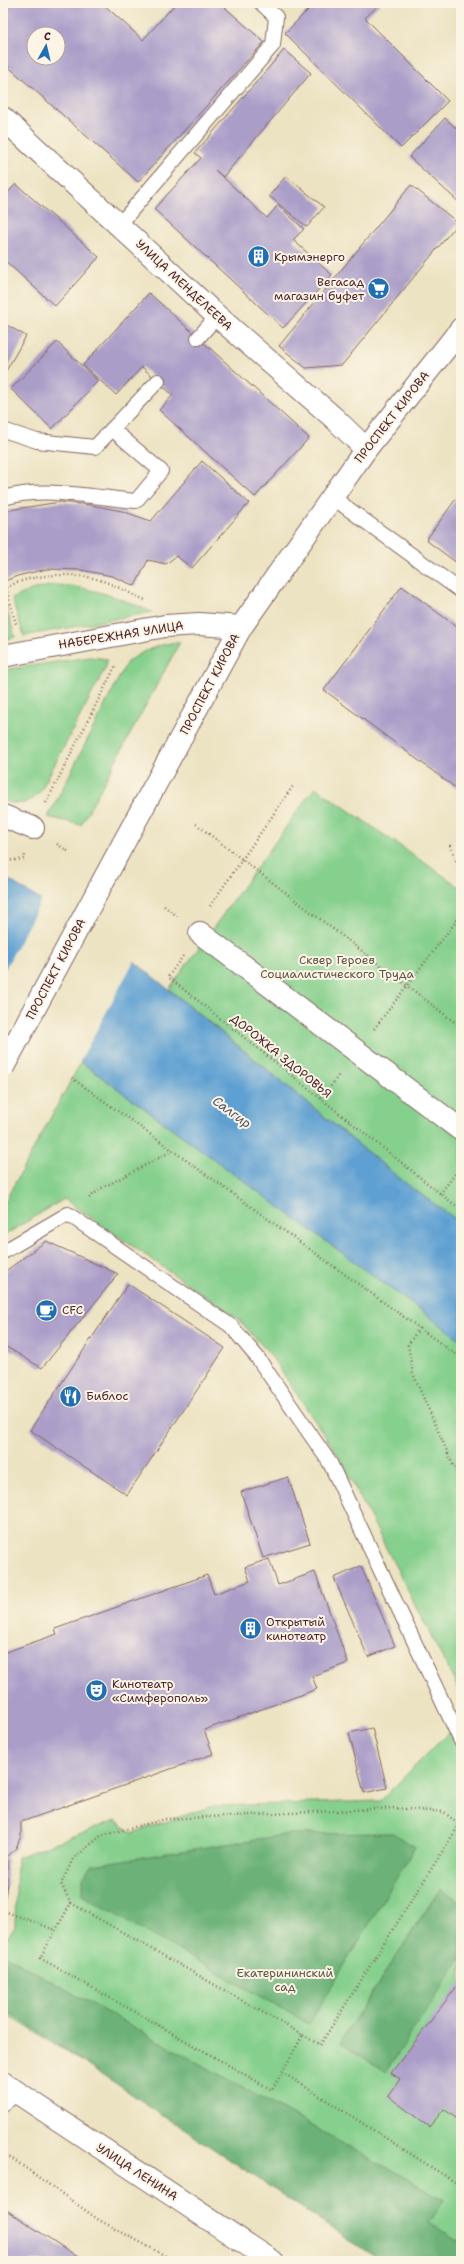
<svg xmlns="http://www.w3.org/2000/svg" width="464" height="2264" viewBox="0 0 464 2264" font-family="'Shantell Sans',sans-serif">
<rect width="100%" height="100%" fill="#fcf5e5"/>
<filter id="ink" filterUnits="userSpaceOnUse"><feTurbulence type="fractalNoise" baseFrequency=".025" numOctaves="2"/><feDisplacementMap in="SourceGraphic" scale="8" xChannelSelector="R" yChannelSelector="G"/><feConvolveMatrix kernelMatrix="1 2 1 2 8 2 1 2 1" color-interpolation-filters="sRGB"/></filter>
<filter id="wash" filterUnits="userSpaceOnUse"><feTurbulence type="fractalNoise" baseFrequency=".012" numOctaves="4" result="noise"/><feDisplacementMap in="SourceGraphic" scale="16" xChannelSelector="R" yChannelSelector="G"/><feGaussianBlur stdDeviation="0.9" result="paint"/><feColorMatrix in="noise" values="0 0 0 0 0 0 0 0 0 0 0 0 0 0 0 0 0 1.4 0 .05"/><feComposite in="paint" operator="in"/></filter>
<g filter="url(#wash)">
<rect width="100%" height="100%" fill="#ece3c2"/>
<path fill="#86d08d" stroke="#68785c" d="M54,585C89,586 120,598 152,612L24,636L12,599L31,590Z
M5,603L15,637L3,640V605Z
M180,642L81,825L48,817L127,662C146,650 157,644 180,642Z
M90,657L107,659L106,667L40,792C28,804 19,807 3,800V670Z
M315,787L461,888V1223L409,1186L169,989Z
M81,1062L461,1340V1694L340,1458L269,1353L237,1318L64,1199L3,1236V1205Z
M461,1720V2261L284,2188L3,2012V1943L15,1927L17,1857L116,1820L131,1833L213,1806L380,1801Z"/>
<path fill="#6cb278" stroke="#5b6852" d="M393,1833L415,1847L309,2024L83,1896V1877L92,1865L290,1834Z
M440,1889L461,1903V1957L386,2072L340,2042Z
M4,1955L445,2200L429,2223L461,2242V2261H381L3,2008Z"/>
<path fill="#5fa0d2" stroke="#54607e" d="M3,876L135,962L409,1186L461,1223V1340L81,1062L3,1028Z"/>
<path fill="#ece3c2" d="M42,899L135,959L79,1063L3,1030V973Z"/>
<g id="blocks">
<path fill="#aa9ec9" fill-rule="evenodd" d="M11,3H102L143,40L176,3H202L205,6L208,3H220L264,42L138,182L3,62V11ZM34,34H58V58H34Z
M315,3H381L365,18L448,101L401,148L285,33Z
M284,50L311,73L223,177L215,170L267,218L278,205L304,229L293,240L332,275L283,328L154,209L201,158L195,153Z
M445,118L456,128L461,122V204L409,157Z
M286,176L324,207L307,227L269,196Z
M16,184L99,257L55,306L3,259V198Z
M411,185L458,223L342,365L306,368L279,346Z
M149,293L309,438L255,497L159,410L173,395L142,367L116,395L83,365Z
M3,323L26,336L3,376Z
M57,342L98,381L52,429L11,389Z
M202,461L249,503L192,568L176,556L166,564L148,560L135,586L112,576L81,570L47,569L17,576L3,582V511L60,502L91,505L122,511L151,521Z
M461,492V566L426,540Z
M402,586L461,630V792L324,690Z
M46,1241L118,1274L42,1368L3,1345V1273Z
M128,1284L225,1348L127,1495L30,1430Z
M288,1477L310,1543L263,1558L241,1492Z
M269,1559L278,1585L315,1572L348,1663L312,1676L317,1689L204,1730L213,1754L21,1822V1836L16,1848L7,1857V1883L3,1913V1653L57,1634L55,1629L207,1575L214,1594L250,1581L245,1567Z
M361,1566L395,1646L368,1657L334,1578Z
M372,1728L387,1788L364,1793L349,1733Z
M461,1981V2122L444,2109L429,2127L388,2096L400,2079L391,2073Z
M3,2208L84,2261H3Z"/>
</g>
</g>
<g filter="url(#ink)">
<use href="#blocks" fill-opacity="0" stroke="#836460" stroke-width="1"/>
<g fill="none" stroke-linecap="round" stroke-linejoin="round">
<defs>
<path id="service" d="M119,225L273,45L276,17L261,3
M198,338L217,316
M3,430L37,441L95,447L158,381
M332,497L461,591
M3,498C45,486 92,497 136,501L161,471L112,429
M3,1252L68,1214L231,1326L257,1357L330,1463L461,1741
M3,2104L18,2093"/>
<path id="minor" d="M3,118L217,316L334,418L366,449
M3,656L165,626L199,624L241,627
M3,816L33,828
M200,933L461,1130"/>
<path id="primary" d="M123,844L241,627L366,449L461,329
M3,2083L272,2261"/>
</defs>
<use href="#service" stroke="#836460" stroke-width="16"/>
<use href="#minor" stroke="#836460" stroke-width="24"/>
<use href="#primary" stroke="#836460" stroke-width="24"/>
<path stroke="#836460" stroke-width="2.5" stroke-dasharray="1 3" stroke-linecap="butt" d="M6,588L16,624
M3,590C27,573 76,571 103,581C117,586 131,594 145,600
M46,803L116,665
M196,824L461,1027
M57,844L69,852
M450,845L461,874
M3,861L24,859L25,855
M164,906L177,916
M210,906L293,786
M183,956L168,977L461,1210
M374,1029L461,915
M72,1078L461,1358
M321,1099L339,1075
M440,1194L461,1166
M89,1198L100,1189L174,1150
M419,1328L408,1345L413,1374L461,1483
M71,1903L303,2035L272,2090L40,1958Z
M71,1903L61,1884L73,1859L102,1835L166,1819L396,1808L444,1812L459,1825
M4,1911L56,1930
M303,2035L320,2045L461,1822
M282,2072L461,2186
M3,2152L99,2220L175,2261"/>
<use href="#service" stroke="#fff" stroke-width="14"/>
<use href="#minor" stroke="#fff" stroke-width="22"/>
<use href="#primary" stroke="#fff" stroke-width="22"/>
<defs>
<path id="primary-bridge" d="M3,1067L123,844"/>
</defs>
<use href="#primary-bridge" stroke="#836460" stroke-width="24" stroke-linecap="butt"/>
<use href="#primary-bridge" stroke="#fff" stroke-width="22"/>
</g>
</g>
<defs>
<symbol id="building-disc" viewBox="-11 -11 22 22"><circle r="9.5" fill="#1f6fb2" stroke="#fcf5e5"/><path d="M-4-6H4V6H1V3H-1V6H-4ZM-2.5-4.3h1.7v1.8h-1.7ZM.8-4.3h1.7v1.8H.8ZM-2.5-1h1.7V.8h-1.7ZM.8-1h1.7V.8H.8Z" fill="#fff"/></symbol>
<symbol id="supermarket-disc" viewBox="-11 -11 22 22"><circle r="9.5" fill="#1f6fb2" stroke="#fcf5e5"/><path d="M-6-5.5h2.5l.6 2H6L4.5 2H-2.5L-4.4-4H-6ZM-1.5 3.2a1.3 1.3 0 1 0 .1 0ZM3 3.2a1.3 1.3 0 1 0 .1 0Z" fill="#fff"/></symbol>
<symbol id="cafe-disc" viewBox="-11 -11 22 22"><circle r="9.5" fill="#1f6fb2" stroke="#fcf5e5"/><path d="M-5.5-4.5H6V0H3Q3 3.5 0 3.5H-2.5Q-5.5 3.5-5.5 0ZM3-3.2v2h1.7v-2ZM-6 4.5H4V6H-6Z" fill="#fff"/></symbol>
<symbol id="restaurant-disc" viewBox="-11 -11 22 22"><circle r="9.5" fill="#1f6fb2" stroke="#fcf5e5"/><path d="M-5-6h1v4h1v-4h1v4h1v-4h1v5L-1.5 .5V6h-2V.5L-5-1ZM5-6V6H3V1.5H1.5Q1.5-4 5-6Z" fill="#fff"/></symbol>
<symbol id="theatre-disc" viewBox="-11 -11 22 22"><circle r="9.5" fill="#1f6fb2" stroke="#fcf5e5"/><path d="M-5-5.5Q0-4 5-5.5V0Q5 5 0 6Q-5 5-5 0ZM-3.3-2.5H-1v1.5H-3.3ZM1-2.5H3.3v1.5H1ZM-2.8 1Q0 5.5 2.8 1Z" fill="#fff"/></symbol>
</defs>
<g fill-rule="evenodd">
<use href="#building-disc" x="246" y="244" width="25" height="25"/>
<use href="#supermarket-disc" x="366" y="276" width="25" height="25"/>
<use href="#cafe-disc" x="34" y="1298" width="25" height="25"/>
<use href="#restaurant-disc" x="58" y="1384" width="25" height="25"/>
<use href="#building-disc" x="238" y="1616" width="25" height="25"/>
<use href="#theatre-disc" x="84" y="1678" width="25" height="25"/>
</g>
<g text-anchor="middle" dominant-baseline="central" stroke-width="4" stroke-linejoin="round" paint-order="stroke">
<g font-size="12" fill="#4a1f2b" stroke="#fcf5e5" text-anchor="start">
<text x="274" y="257">Крымэнерго</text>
<text x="364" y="282" text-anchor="end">Вегасад<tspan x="364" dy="14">магазин буфет</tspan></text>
<text x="62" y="1310">CFC</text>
<text x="86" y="1396">Библос</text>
<text x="266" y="1622">Открытый<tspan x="266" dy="14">кинотеатр</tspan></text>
<text x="112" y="1684">Кинотеатр<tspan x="112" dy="14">«Симферополь»</tspan></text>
</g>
<g font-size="12" fill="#4a1f2b" stroke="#fcf5e5">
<text transform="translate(184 285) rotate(43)">УЛИЦА МЕНДЕЛЕЕВА</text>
<text transform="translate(392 417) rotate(-52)">ПРОСПЕКТ КИРОВА</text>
<text transform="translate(121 635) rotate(-9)">НАБЕРЕЖНАЯ УЛИЦА</text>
<text transform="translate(210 684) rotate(-62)">ПРОСПЕКТ КИРОВА</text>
<text transform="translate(56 969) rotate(-62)">ПРОСПЕКТ КИРОВА</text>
<text transform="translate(281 1056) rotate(39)">ДОРОЖКА ЗДОРОВЬЯ</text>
<text transform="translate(137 2172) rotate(33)">УЛИЦА ЛЕНИНА</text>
</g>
<g font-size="12" fill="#5c5448" stroke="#fcf5e5">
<text x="337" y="960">Сквер Героев<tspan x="337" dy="14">Социалистического Труда</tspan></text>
<text x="285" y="1973">Екатерининский<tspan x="285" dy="14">сад</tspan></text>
</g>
<g font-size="13" font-style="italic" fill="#52536e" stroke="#fcf5e5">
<text transform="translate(232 1112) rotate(36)">Салгир</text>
</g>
</g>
<rect width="464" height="2264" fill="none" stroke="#fcf5e5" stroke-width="16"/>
<g transform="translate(46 46) rotate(8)"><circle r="19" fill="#fcf5e5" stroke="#b59f9b"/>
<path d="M0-3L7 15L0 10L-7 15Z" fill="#1f6fb2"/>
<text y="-6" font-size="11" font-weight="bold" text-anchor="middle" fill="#4a1f2b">С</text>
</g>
</svg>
